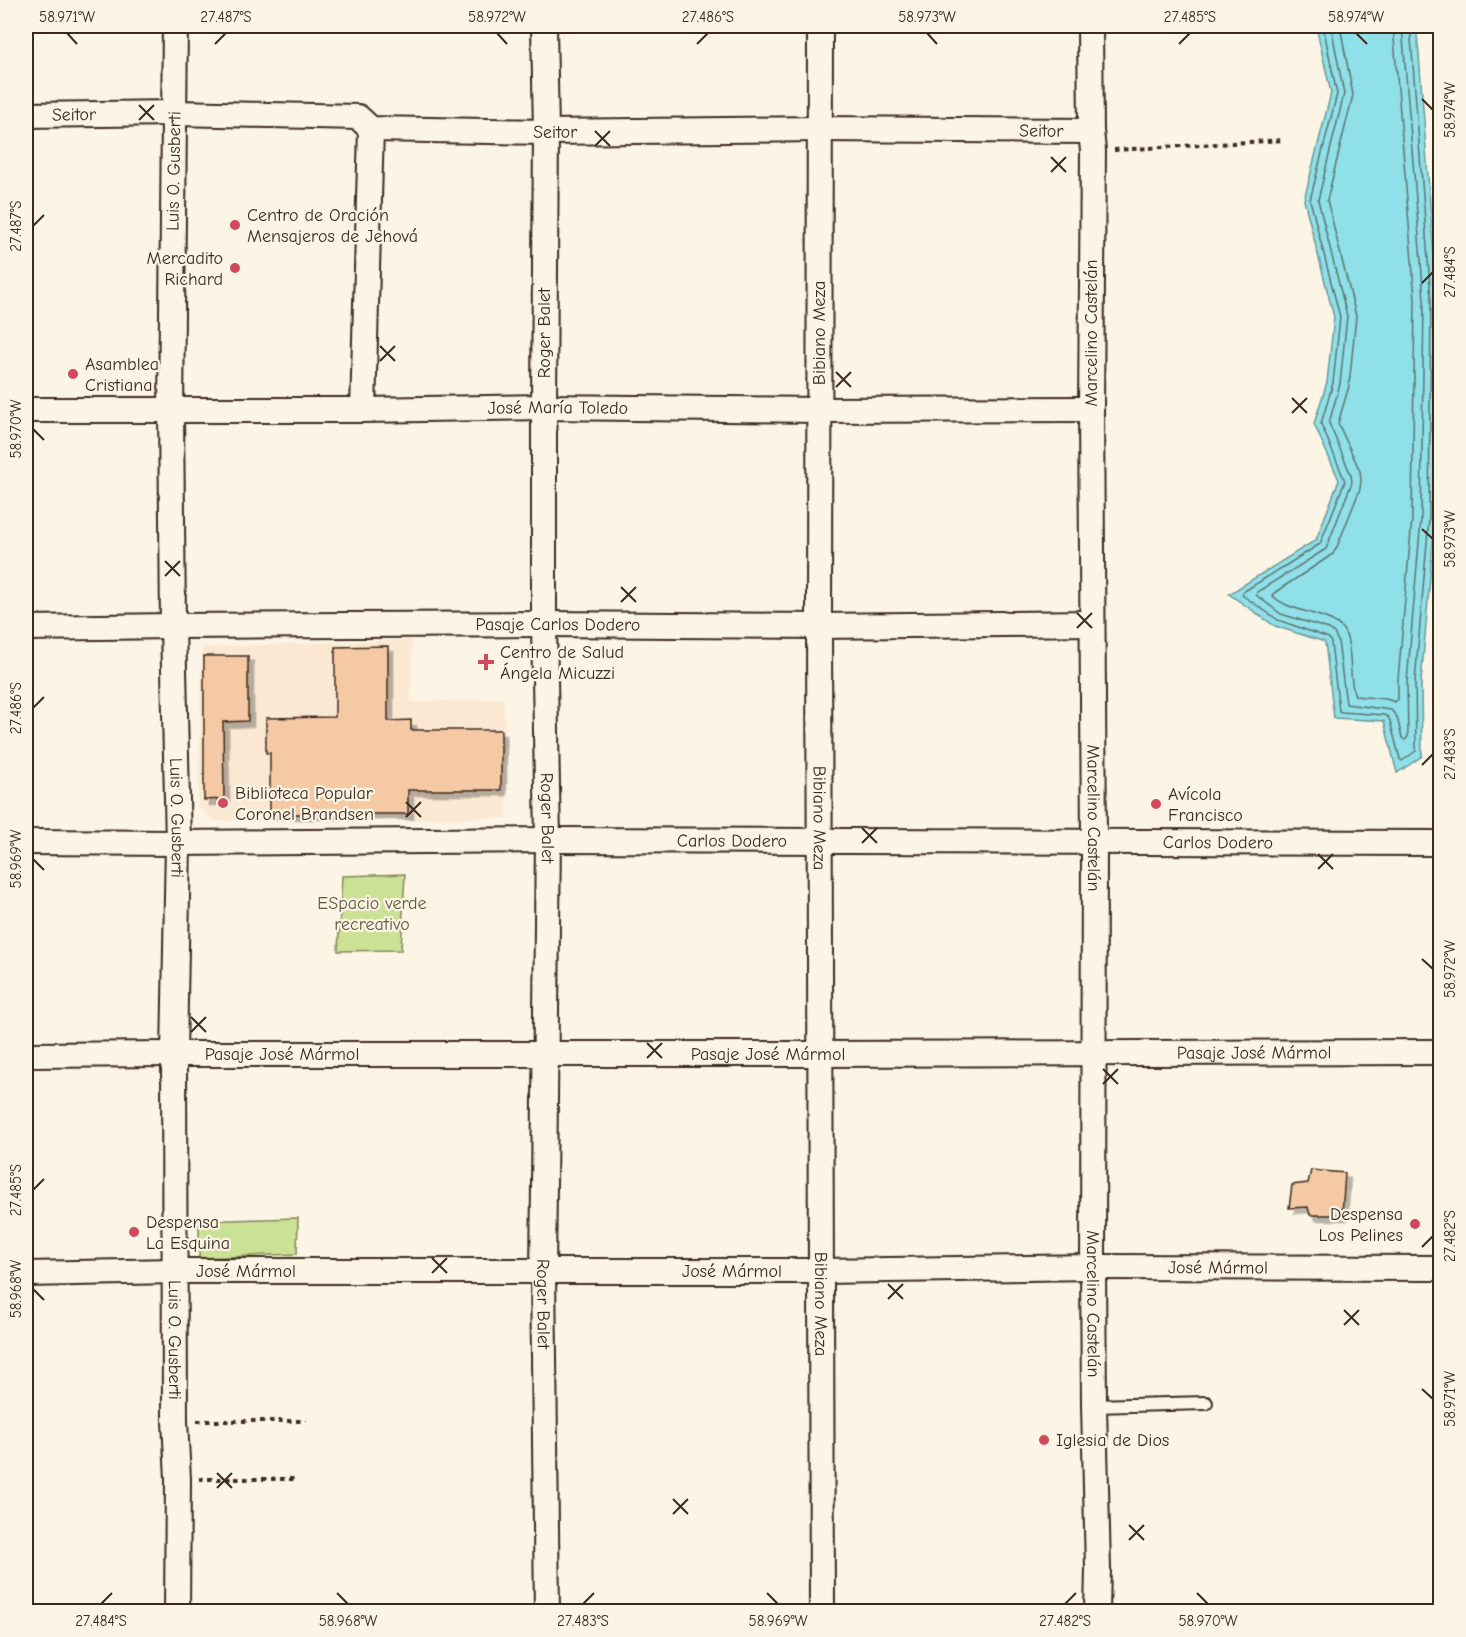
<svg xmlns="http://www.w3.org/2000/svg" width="1466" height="1637" viewBox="0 0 1466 1637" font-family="'Comic Neue',sans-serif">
<defs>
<filter id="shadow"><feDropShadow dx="5.5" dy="5.5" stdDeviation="0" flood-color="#0004"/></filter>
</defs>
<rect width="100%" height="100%" fill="#fcf5e5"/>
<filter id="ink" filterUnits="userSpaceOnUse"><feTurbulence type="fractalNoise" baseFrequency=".0167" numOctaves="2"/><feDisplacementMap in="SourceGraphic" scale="12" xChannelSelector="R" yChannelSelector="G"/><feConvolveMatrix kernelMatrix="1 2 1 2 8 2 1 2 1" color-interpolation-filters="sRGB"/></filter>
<g filter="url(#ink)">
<path fill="#fae8d2" d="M412,640L411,702L504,699L507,818L214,821L198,807L202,647Z"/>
<path fill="#cbe196" stroke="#83865a" stroke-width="1.5" d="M405,874L401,950L338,951L342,876Z
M298,1218L297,1254L199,1258V1221Z"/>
<path fill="#8fe0e8" stroke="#6d9797" stroke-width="1.5" d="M1316,26H1416L1419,54L1437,298L1435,520L1421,682L1422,756L1397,773L1384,721L1334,718L1325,642L1275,626L1229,594L1316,540L1339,480L1314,424L1327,382L1334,317L1304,200L1331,93Z"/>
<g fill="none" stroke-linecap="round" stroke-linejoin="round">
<path stroke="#5d736f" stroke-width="1.5" d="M1323,26L1337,94L1310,200L1340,317L1333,383L1321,424L1345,481L1320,544L1243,592L1242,595L1278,620L1329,638L1331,643L1339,711L1341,712L1384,715L1388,717L1390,721L1400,759L1402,761L1416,751L1415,682L1429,519L1431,299L1410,26
M1331,26L1344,94L1318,200L1347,316L1340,384L1329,423L1351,475L1352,482L1326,549L1257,592L1256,595L1281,614L1329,629L1334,633L1338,641L1346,704L1391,710L1397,717L1402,738L1405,740L1408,737L1407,682L1421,519L1424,299L1402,26
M1340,26L1353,95L1327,200L1356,316L1349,386L1338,423L1360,471L1361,480L1360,489L1337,547L1333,554L1274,593L1272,595C1290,615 1337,611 1346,635C1353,654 1348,677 1355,696L1386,699L1395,702L1398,699V680L1412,519L1415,299L1393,26"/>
</g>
<path fill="#f6c9a5" stroke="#3b2a1e" stroke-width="1.5" filter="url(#shadow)" d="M388,646V721L411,720V730H501V790H408V814H270V753H266V718L335,717V647Z
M204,656H248V721L223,722L224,799L204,800Z
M1311,1170L1345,1173L1342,1215H1310L1308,1207L1289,1208L1292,1185L1308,1183Z"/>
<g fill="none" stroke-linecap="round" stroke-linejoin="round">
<defs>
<path id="service" d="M1094,1406L1206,1403"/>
<g id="minor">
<path id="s1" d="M175,26L171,410L173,626L178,843L174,1054L175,1421L178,1479L177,1612"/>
<path id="s2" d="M544,26L546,132L544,407V624L548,840L543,1271L547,1612"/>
<path id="s3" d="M820,26L819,626L822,1612"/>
<path id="s4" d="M1090,26L1091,131L1093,151L1091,409L1094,842L1093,1267L1094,1406L1098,1569L1097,1612"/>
<path id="s5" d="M26,115L175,113L358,117L371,129L546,132L820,129L1091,131"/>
<path id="s6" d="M26,410H363L544,407L819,410L1091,409"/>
<path d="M363,410L371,129"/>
<path id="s7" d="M26,628L173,626L544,624L819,626L1092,623"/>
<path id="s8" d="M26,842L178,843L548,840L1440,843"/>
<path id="s9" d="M26,1055L174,1054H821L1440,1052"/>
<path id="s10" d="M26,1274L175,1271H821L1093,1267L1440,1268"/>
</g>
</defs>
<use href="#service" stroke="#3b2a1e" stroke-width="16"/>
<use href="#minor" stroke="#3b2a1e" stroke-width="28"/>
<path stroke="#3b2a1e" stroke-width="4" stroke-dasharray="4.5 4.5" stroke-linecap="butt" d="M1114,150L1284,140
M197,1421H306
M199,1479H296"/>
<use href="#service" stroke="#fcf5e5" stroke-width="12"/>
<use href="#minor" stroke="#fcf5e5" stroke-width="24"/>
</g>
</g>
<path fill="none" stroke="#3b2a1e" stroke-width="2" d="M67,33L77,44M497,33L507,44M927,33L937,44M1356,33L1367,44M215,44L226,33M697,44L708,33M1179,44L1190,33M1422,99L1433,110M139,105L154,120M139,120L154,105M595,131L610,146M595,146L610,131M1051,157L1066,172M1051,172L1066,157M33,226L44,215M1422,283L1433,272M380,346L395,361M380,361L395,346M836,372L851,387M836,387L851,372M1292,398L1307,413M1292,413L1307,398M33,429L44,440M1422,529L1433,539M165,561L180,576M165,576L180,561M621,587L636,602M621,602L636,587M1077,613L1092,628M1077,628L1092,613M33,708L44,697M1422,765L1433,754M406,802L421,817M406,817L421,802M862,828L877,843M862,843L877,828M1318,854L1333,869M33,859L44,870M1318,869L1333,854M1422,959L1433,969M191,1017L206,1032M191,1032L206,1017M647,1043L662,1058M647,1058L662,1043M1103,1069L1118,1084M1103,1084L1118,1069M33,1190L44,1179M1422,1247L1433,1236M432,1258L447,1273M432,1273L447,1258M888,1284L903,1299M33,1289L44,1300M888,1299L903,1284M1344,1310L1359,1325M1344,1325L1359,1310M1422,1389L1433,1399M217,1473L232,1488M217,1488L232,1473M673,1499L688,1514M673,1514L688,1499M1129,1525L1144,1540M1129,1540L1144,1525M337,1593L348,1604M767,1593L778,1604M1197,1593L1208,1604M101,1604L112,1593M583,1604L594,1593M1065,1604L1076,1593"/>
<g fill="#d1495b" stroke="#fcf5e5" stroke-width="2">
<circle cx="235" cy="225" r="6"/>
<circle cx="235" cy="268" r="6"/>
<circle cx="73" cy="374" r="6"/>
<path d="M483 653h6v6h6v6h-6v6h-6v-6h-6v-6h6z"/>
<circle cx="223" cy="803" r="6"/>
<circle cx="1156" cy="804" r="6"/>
<circle cx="1415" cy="1224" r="6"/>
<circle cx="134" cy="1232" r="6"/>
<circle cx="1044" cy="1440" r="6"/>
</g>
<g text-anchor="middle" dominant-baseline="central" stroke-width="4.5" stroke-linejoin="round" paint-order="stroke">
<g font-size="18" fill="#3b2a1e" stroke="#fcf5e5">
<text stroke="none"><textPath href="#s5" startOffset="48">Seitor</textPath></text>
<text stroke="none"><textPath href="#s5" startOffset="1020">Seitor</textPath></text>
<text stroke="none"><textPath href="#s5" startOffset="534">Seitor</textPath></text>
<text transform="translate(174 171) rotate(-89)">Luis O. Gusberti</text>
<text transform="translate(544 333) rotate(-90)">Roger Balet</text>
<text transform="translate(819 333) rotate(-90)">Bibiano Meza</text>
<text transform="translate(1091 333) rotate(-90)">Marcelino Castelán</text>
<text stroke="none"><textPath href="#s6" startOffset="532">José María Toledo</textPath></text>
<text stroke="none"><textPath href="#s7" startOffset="532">Pasaje Carlos Dodero</textPath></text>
<text stroke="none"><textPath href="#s3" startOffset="792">Bibiano Meza</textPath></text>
<text stroke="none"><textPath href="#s1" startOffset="792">Luis O. Gusberti</textPath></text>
<text stroke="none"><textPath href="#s2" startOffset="792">Roger Balet</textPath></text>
<text stroke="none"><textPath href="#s4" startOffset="792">Marcelino Castelán</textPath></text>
<text stroke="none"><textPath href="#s8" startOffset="706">Carlos Dodero</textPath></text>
<text stroke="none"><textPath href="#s8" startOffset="1192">Carlos Dodero</textPath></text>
<text stroke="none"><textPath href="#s9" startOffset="1228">Pasaje José Mármol</textPath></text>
<text stroke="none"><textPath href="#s9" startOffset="256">Pasaje José Mármol</textPath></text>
<text stroke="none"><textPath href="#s9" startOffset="742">Pasaje José Mármol</textPath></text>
<text stroke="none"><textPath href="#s10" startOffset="1192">José Mármol</textPath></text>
<text stroke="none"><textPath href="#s10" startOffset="220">José Mármol</textPath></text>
<text stroke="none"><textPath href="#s10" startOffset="706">José Mármol</textPath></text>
<text stroke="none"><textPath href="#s2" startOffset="1278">Roger Balet</textPath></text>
<text stroke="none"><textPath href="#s3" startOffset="1278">Bibiano Meza</textPath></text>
<text stroke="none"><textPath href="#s4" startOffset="1278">Marcelino Castelán</textPath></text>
<text stroke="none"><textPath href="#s1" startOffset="1314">Luis O. Gusberti</textPath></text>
</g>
<g font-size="18" fill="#3b2a1e" stroke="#fcf5e5" text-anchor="start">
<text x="247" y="215">Centro de Oración<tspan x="247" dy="21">Mensajeros de Jehová</tspan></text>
<text x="223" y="258" text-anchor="end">Mercadito<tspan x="223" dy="21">Richard</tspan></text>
<text x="85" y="364">Asamblea<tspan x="85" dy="21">Cristiana</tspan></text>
<text x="500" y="652">Centro de Salud<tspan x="500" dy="21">Ángela Micuzzi</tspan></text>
<text x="235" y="793">Biblioteca Popular<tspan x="235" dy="21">Coronel Brandsen</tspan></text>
<text x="1168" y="794">Avícola<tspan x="1168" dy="21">Francisco</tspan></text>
<text x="1403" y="1214" text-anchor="end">Despensa<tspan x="1403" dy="21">Los Pelines</tspan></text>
<text x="146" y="1222">Despensa<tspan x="146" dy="21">La Esquina</tspan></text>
<text x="1056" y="1440">Iglesia de Dios</text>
</g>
<g font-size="18" fill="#5f583c" stroke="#fcf5e5">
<text x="372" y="903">ESpacio verde<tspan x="372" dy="21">recreativo</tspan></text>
</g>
</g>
<rect width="1466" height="1637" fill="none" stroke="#fcf5e5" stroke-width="66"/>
<rect x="33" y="33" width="1400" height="1571" fill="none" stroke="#3b2a1e" stroke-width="2"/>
<g font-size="15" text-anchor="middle" fill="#3b2a1e">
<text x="67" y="22">58.971°W</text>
<text x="226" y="22">27.487°S</text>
<text x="497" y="22">58.972°W</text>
<text x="708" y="22">27.486°S</text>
<text x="927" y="22">58.973°W</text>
<text x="1190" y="22">27.485°S</text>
<text x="1356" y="22">58.974°W</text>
<text transform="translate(1450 110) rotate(-90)" y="5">58.974°W</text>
<text transform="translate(16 226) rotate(-90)" y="5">27.487°S</text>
<text transform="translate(1450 272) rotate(-90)" y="5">27.484°S</text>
<text transform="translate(16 429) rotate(-90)" y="5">58.970°W</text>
<text transform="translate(1450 539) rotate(-90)" y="5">58.973°W</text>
<text transform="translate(16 708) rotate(-90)" y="5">27.486°S</text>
<text transform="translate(1450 754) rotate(-90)" y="5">27.483°S</text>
<text transform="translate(16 859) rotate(-90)" y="5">58.969°W</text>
<text transform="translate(1450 969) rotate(-90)" y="5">58.972°W</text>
<text transform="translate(16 1190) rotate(-90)" y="5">27.485°S</text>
<text transform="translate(1450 1236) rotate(-90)" y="5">27.482°S</text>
<text transform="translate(16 1289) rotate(-90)" y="5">58.968°W</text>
<text transform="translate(1450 1399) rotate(-90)" y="5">58.971°W</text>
<text x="101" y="1626">27.484°S</text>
<text x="348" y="1626">58.968°W</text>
<text x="583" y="1626">27.483°S</text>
<text x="778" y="1626">58.969°W</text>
<text x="1065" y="1626">27.482°S</text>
<text x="1208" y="1626">58.970°W</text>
</g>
</svg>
